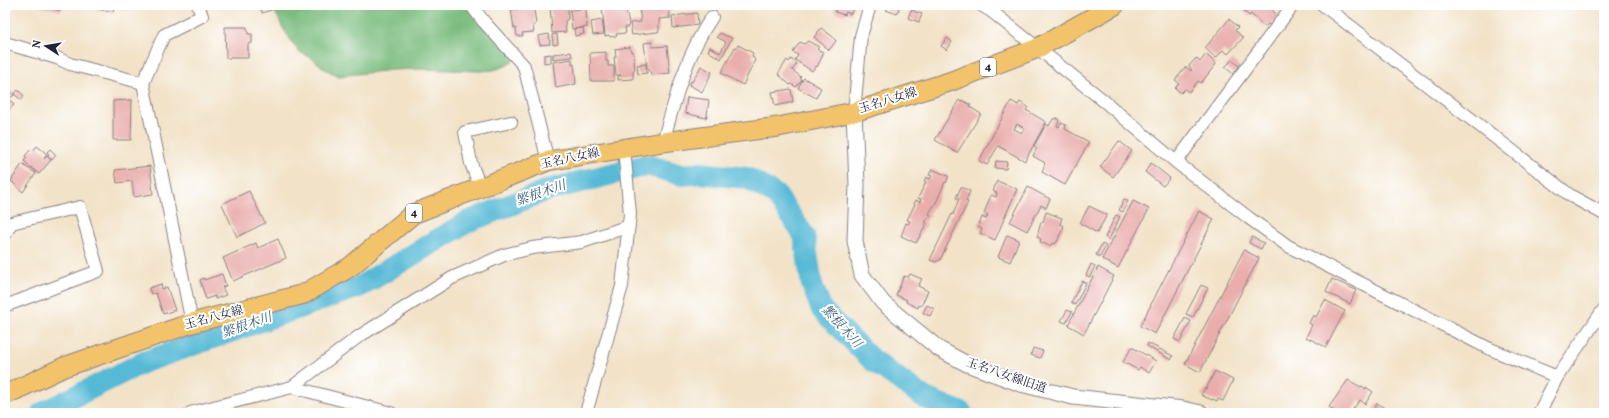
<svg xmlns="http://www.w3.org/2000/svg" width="1609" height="418" viewBox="0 0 1609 418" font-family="Vollkorn,'Noto Serif JP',serif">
<rect width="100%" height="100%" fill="#fff"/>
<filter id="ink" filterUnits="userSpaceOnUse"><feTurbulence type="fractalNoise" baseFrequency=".025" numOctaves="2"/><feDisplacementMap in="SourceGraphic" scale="8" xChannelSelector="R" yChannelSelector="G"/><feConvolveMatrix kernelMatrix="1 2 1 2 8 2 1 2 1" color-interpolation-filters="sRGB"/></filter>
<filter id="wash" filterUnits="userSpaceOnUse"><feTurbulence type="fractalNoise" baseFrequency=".012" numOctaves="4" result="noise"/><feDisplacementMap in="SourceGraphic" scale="16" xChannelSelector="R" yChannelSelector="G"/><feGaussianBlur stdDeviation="0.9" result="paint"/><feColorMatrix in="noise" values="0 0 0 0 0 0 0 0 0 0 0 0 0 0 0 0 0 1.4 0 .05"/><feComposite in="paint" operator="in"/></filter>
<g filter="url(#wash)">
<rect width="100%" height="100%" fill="#f2e2c7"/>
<path fill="#7abc7e" stroke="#4e6f5c" d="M272,5H471L516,58L506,66L493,70L481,71L417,69L391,70L339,76L325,69L312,58L298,51L283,28Z"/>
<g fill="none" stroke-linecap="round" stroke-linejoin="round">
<path stroke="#57b9d6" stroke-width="22" d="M42,413L144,362L361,286L467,222L548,190L647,165L682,175L700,173L747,178L776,195L804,235L812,285L822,310L872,360L925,398L962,413"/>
</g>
<g id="blocks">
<path fill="#e9adac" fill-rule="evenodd" d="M34,5H62L61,11Z
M79,5H128V10L114,7L113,12Z
M260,5H273L274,9L262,13Z
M550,5L568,6V19L565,21L566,32L552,33Z
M610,5L625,6L629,23L628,27H625L626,33L616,34L617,36L610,37L609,35L605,36L602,6Z
M830,5H854L851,14L846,12L845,15L835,12L836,10L832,8V6Z
M889,5H900L897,14L886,10Z
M1242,5H1272L1270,7L1279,18L1271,26L1268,24L1265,27L1251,14L1249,16L1240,7Z
M531,7L532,9H534L536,24L533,26L534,32L522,33L523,36H517L516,28H514L511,10Z
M656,7V8L669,9L670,18L659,19V31L658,32L632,35L630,23L641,22L639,8Z
M586,9L587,27L572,29L570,10Z
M911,10L922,14L919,22L908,18Z
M697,13L698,25L673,28L672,16Z
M1229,19L1238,27L1235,30L1243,38L1228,54L1223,50L1216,58L1205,48Z
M602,20L604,34L593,35L591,22Z
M225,27H247L248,34H252V43L248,44V58H226Z
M583,28L584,34L575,36L574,29Z
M821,28L832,36L836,41L829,50L814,37Z
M720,33L732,38L721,59L708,51L710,47L720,53L726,42L717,37Z
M549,34L550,44L540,45L538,36Z
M557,34L558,44L553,45L552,35Z
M947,38L952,42L947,50L941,46Z
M808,41L819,47L817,49L823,52L822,54L823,55L817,67L816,66L812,71L795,60L798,55L793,52L800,42L804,44Z
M652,42V47L667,46L670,73L651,75L650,70L647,68L644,43Z
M738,45L753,53L752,56L755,60L743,85L721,73L735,47L736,48Z
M630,47L631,52L633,51L635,70L633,71V79L618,80V76L621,75H616L614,57H616L615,49Z
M571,52L572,57L553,59V54Z
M606,52V61H608V66H614V81H591L590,53Z
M551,54V62L544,63V55Z
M1206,54L1216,64L1201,83L1198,81L1189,92L1185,89L1181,93L1175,88L1179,83L1175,80L1186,67L1191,71L1192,70L1189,66L1196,58L1200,62Z
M572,59V65L574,64L576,84L556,88L553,62Z
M791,59L797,64L792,70L801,77L800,78L802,80L796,87L791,84L790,85L778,74L787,60L789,62Z
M1232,60L1240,67L1233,74L1225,67Z
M646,64L647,73L638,74L637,65Z
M701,66L712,72L702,92L689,85L691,81L692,82Z
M804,78L821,88L816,98L798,88Z
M5,85L14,95L9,99L14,105L5,113Z
M791,89L793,102L775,106L772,92Z
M18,90L24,96L21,100L14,94Z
M687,97L709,100L707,115L706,118L685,113Z
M132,100L131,140H113V101Z
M959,100L961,102L962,100L971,105L970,107L981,114L957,153L935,140Z
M1011,101L1018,105L1020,102L1028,107L1026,110L1046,122L1025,161L998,146L987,165L979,161ZM1017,124L1024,128L1022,133L1014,129Z
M1057,118L1059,121L1057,126L1059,127L1061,123L1066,125L1065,129L1089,142L1065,185L1042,172L1045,163L1033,156L1037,148L1034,146L1046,124L1049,126L1053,119Z
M1119,141L1132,151L1113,177L1100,167Z
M37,146L47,154L44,159L47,156L51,160L39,174L24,161L27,158L25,156L31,149L33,151Z
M50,149L56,155L52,160L47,156L49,154L47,152Z
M996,161L1007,162L1006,169L995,168Z
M1151,163L1170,178L1163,186L1145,172Z
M22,164L36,173L23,192L11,181Z
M150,166L153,194L134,197L132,181L117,183L115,170Z
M932,169L948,176V178L946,183L945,182L935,205H934L929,214L931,215L925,222L927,223L916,243L901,236L906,223L908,224L910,221L907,220L915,204H914L916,200L920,202L921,199L918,198L926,182L924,181L926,177L930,179L932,176L929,175Z
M997,181L1017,189L995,240L980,233L982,229L978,227L982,217L986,219L988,215L984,213L991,195L996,197L997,193L993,191Z
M961,187L970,191L966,201L968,202L940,260L935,262L930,260L952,214L953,215L959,199L956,198Z
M1028,187L1050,199L1046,208L1041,205L1027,231L1010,222Z
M249,191L265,223L237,237L222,204Z
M1124,199L1128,201L1123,212L1119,210Z
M1133,201L1149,209L1118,268L1102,259Z
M1089,206L1107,215L1097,233L1080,223Z
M1199,211L1214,219L1155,334L1140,326Z
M1046,212L1062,218L1060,224L1064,226L1057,242H1056L1055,244L1052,243L1050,246L1040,242L1041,239L1037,237L1041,222H1043Z
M1116,215L1120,217L1109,240L1105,237Z
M1007,235L1019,240L1010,262L998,257Z
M1252,237L1264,243L1261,249L1249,243Z
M278,239L286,258L233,281L223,258L256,243L258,248Z
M1102,244L1106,246L1100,257L1096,255Z
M1244,250L1259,258L1200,372L1185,364Z
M1091,264L1095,266L1090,277L1086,275Z
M1098,267L1114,276L1084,334L1068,325Z
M222,274L226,286L222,287L226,295L215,299V296L206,299L200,280L204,278V280Z
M910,274L922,279L918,286L928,291L921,306L919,305L918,308L906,302L907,300L896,295L904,276L908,277Z
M1332,279L1356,290L1350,304L1326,292Z
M1082,281L1086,283L1075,305L1071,303Z
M161,284L162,289L167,287L175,310L163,314L156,293L151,294L149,288Z
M1201,285L1208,288L1193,317L1186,314Z
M1325,300L1345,311L1326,347L1306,337L1312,325L1309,323L1313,315L1316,317Z
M927,305L934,309L930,316L923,313Z
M1067,310L1072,312L1066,323L1061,321Z
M1185,318L1191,321L1180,342L1174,339Z
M1148,343L1173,356L1171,360L1147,346Z
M1132,347L1156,361L1149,373L1140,367L1138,370L1123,362Z
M1033,348L1043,351L1040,358L1031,355Z
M1215,371L1233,380L1223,401L1218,399L1217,401L1213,399L1212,400L1201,395L1205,388L1206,389Z
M1348,380L1361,387L1362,386L1366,389V387L1373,392L1365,404L1360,400L1350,413H1337L1329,407Z
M1377,403L1392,413H1372Z"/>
</g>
</g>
<g filter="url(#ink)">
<use href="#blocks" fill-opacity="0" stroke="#8a8281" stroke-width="1"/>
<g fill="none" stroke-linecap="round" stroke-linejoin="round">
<defs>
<path id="minor" d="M471,5L484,22L524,66L548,161
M981,5L991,11L1104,101L1176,162L1249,218L1288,246L1488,348L1557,377
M1323,5L1571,196L1604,214
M5,43L57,58L70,64L143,83L192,323
M143,83L164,35L202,16L198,5
M854,112L861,36L870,5
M663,142C675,99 686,55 712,17
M1176,162L1293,5
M480,187L471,163L465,132L511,122
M5,235L11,223L80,207L98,271L5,306
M292,387L391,413
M190,413L292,387L358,337L452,278L504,255L532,248L582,242L629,226
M586,413L622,286L630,214L624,148
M1539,413L1557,377L1604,309"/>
<path id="tertiary" d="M854,112L857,185L855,241L862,275L883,303L939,349L967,364L1021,384L1073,397L1183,409L1201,413"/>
<path id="primary" d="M5,395L64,367L192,323L304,294L350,267L413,214L548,161L663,142L778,127L854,112L949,82L1038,48L1115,5"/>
</defs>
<use href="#minor" stroke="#8a8281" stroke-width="14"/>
<use href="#tertiary" stroke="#8a8281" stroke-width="17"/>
<use href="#primary" stroke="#8a8281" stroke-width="21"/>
<use href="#minor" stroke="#fff" stroke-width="12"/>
<use href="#tertiary" stroke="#fff" stroke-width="15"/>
<use href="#primary" stroke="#f2c36a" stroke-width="19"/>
</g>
</g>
<g text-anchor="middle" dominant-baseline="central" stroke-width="4" stroke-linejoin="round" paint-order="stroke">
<g fill="#fff" stroke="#646476" stroke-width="1">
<rect x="980" y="58" width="16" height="18" rx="3"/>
<rect x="406" y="204" width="16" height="18" rx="3"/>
</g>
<g font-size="11" font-weight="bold" fill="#22223b">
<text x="988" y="67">4</text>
<text x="414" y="213">4</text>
</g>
<g font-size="12" fill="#22223b" stroke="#fff">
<text transform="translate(888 101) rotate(-17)">玉名八女線</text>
<text transform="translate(570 159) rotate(-12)">玉名八女線</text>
<text transform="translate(214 318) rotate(-15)">玉名八女線</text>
<text transform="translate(1006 376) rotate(19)">玉名八女線旧道</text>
</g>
<g font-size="13" font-style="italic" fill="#375e79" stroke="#fff">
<text transform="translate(541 194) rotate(-19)">繁根木川</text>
<text transform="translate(247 326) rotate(-19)">繁根木川</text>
<text transform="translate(841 327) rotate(48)">繁根木川</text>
</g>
</g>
<rect width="1609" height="418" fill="none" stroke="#fff" stroke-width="20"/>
<g transform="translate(46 46) rotate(282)" stroke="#ffffff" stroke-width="3" paint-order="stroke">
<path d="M0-3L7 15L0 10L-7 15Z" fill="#22223b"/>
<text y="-6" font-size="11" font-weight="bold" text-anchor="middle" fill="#22223b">N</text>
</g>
</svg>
